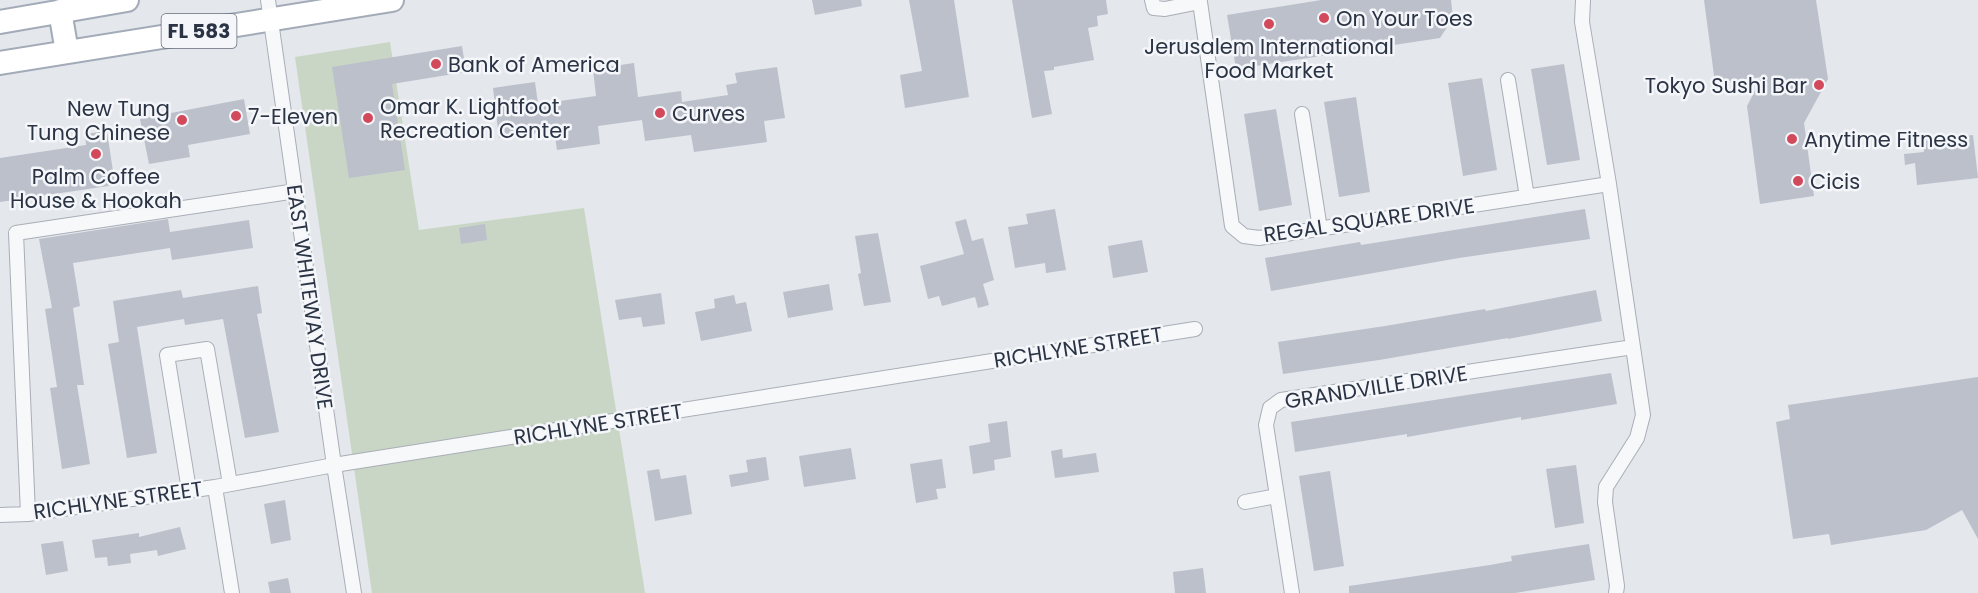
<svg xmlns="http://www.w3.org/2000/svg" width="1978" height="593" viewBox="0 0 1978 593" font-family="Poppins,sans-serif">
<rect width="100%" height="100%" fill="#e4e7ec"/>
<path fill="#c9d6c5" d="M390,42L419,230L584,208L645,593H372L295,57Z"/>
<path fill="#bbc0ca" d="M812,0H861L862,6L815,15Z
M909,0H954L969,97L905,108L900,75L922,71Z
M1012,0H1106L1108,14L1097,16L1098,26L1088,28L1094,60L1054,67V70L1044,71L1052,114L1032,118Z
M1321,0H1451L1453,18L1440,38L1236,69L1227,15Z
M1704,0H1816L1828,79L1804,123L1814,196L1760,204L1747,106L1762,77L1715,83Z
M462,46L466,72L392,84L405,170L349,178L332,67Z
M634,63L638,97L681,91L682,102L728,95L726,85L737,83L735,73L777,67L785,118L764,121L767,142L694,152L691,135L645,141L642,120L598,126L600,144L557,150L554,131L499,138L493,88L535,82L538,104L596,96L593,69Z
M1564,64L1580,160L1547,165L1531,69Z
M1482,78L1497,170L1463,176L1448,83Z
M1356,97L1370,192L1339,197L1324,102Z
M244,99L250,134L188,145L190,157L149,164L140,119Z
M1276,109L1292,205L1259,211L1244,114Z
M107,131L115,185L0,202V158L86,145L85,134Z
M1973,135L1978,178L1917,185L1915,163L1905,165L1904,154L1924,152L1922,141Z
M1055,209L1066,270L1046,273L1045,263L1015,268L1008,227L1028,224L1026,214Z
M1585,209L1590,239L1459,258L1271,291L1265,258L1360,242L1361,245Z
M168,219L170,232L249,220L253,248L172,260L170,248L73,263L80,306L73,308L84,385H77L90,464L62,469L50,388L57,387L45,309L52,308L39,239Z
M966,219L972,241L983,238L994,280L983,284L989,305L978,308L975,297L942,306L939,296L928,299L920,266L964,254L955,222Z
M485,224L487,240L461,244L459,228Z
M878,233L891,302L864,306L858,274L861,273L855,236Z
M1142,240L1148,272L1113,278L1108,246Z
M829,284L833,310L788,318L783,292Z
M258,286L262,313L257,314L279,432L245,438L223,319L185,325L184,319L137,327L157,453L127,458L108,344L119,342L113,301L181,290L183,298Z
M1596,290L1602,321L1508,339V338L1379,360L1283,374L1278,342L1385,326L1485,309L1486,311Z
M661,293L665,324L643,327L641,317L619,320L615,300Z
M734,295L736,304L746,302L752,331L701,341L695,312L715,308L714,299Z
M1611,373L1617,404L1521,420V417L1407,437V434L1295,452L1291,422Z
M1978,377V539L1962,510L1926,530L1831,545L1829,534L1793,539L1776,422L1790,419L1788,405Z
M1007,421L1011,457L994,460L995,470L973,474L969,446L990,442L988,424Z
M851,448L856,479L804,487L799,456Z
M1062,449L1063,458L1096,453L1099,472L1055,478L1051,451Z
M766,457L769,480L731,487L729,475L748,472L746,460Z
M942,459L946,488L936,489L938,499L916,503L910,464Z
M1576,465L1584,523L1555,528L1546,469Z
M659,469L661,479L686,475L692,514L655,521L647,471Z
M1330,471L1344,566L1314,571L1299,476Z
M285,500L291,540L271,544L264,504Z
M180,527L186,549L158,556L157,550L130,554L131,563L108,566L107,557L95,558L92,540L139,533V537Z
M63,541L68,571L46,575L41,544Z
M1589,544L1595,580L1515,593H1349V586L1490,565L1512,561L1511,556Z
M1203,568L1206,593H1175L1173,572Z
M288,578L291,593H270L268,582Z"/>
<g fill="none" stroke-linecap="round" stroke-linejoin="round">
<defs>
<path id="street" d="M268,0L334,465L354,593
M1152,0L1154,8L1165,9L1200,2L1232,226L1244,236L1259,238L1609,184
M1583,0L1582,22L1609,184L1643,415L1637,438L1606,487L1605,502L1617,586L1616,593
M1508,80L1527,197
M1302,114L1320,229
M215,487L232,593
M189,490L167,355L207,349L230,484
M1245,502L1277,496
M28,514L16,233L296,191
M0,515L28,514L215,487L334,465L1195,329
M1292,593L1266,425L1270,408L1281,400L1633,347"/>
<path id="primary" d="M60,11L67,52
M0,22L127,0
M0,63L392,0"/>
</defs>
<use href="#street" stroke="#a9aeb7" stroke-width="16"/>
<use href="#primary" stroke="#a3abb8" stroke-width="26"/>
<use href="#street" stroke="#f7f8fa" stroke-width="14"/>
<use href="#primary" stroke="#fff" stroke-width="22"/>
</g>
<g fill="#d1495b" stroke="#f4f6f9" stroke-width="2">
<circle cx="1324" cy="18" r="6"/>
<circle cx="1269" cy="24" r="6"/>
<circle cx="436" cy="64" r="6"/>
<circle cx="1819" cy="85" r="6"/>
<circle cx="660" cy="113" r="6"/>
<circle cx="236" cy="116" r="6"/>
<circle cx="368" cy="118" r="6"/>
<circle cx="182" cy="120" r="6"/>
<circle cx="1792" cy="139" r="6"/>
<circle cx="96" cy="154" r="6"/>
<circle cx="1798" cy="181" r="6"/>
</g>
<g text-anchor="middle" dominant-baseline="central" stroke-width="5" stroke-linejoin="round" paint-order="stroke">
<rect fill="#f4f6f9" stroke="#676e7b" stroke-width="1.5" x="161.5" y="14" width="75" height="34" rx="4.5"/>
<g font-size="20" font-weight="bold" fill="#2b3445">
<text x="199" y="31">FL 583</text>
</g>
<g font-size="21" fill="#2b3445" stroke="#f4f6f9" text-anchor="start">
<text x="1336" y="18">On Your Toes</text>
<text x="1269" y="46" text-anchor="middle">Jerusalem International<tspan x="1269" dy="24">Food Market</tspan></text>
<text x="448" y="64">Bank of America</text>
<text x="1807" y="85" text-anchor="end">Tokyo Sushi Bar</text>
<text x="380" y="106">Omar K. Lightfoot<tspan x="380" dy="24">Recreation Center</tspan></text>
<text x="170" y="108" text-anchor="end">New Tung<tspan x="170" dy="24">Tung Chinese</tspan></text>
<text x="672" y="113">Curves</text>
<text x="248" y="116">7-Eleven</text>
<text x="1804" y="139">Anytime Fitness</text>
<text x="96" y="176" text-anchor="middle">Palm Coffee<tspan x="96" dy="24">House &amp; Hookah</tspan></text>
<text x="1810" y="181">Cicis</text>
</g>
<g font-size="21" fill="#2b3445" stroke="#f4f6f9">
<text transform="translate(1369 220) rotate(-8)">REGAL SQUARE DRIVE</text>
<text transform="translate(310 297) rotate(82)">EAST WHITEWAY DRIVE</text>
<text transform="translate(1078 347) rotate(-9)">RICHLYNE STREET</text>
<text transform="translate(1376 387) rotate(-9)">GRANDVILLE DRIVE</text>
<text transform="translate(598 424) rotate(-9)">RICHLYNE STREET</text>
<text transform="translate(118 500) rotate(-8)">RICHLYNE STREET</text>
</g>
</g>
</svg>
